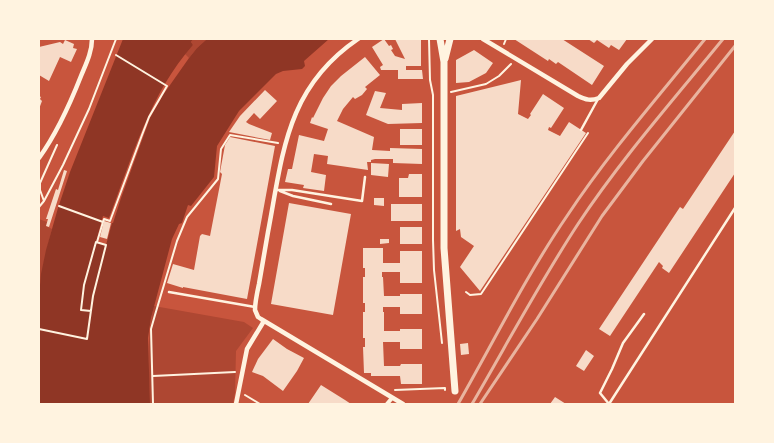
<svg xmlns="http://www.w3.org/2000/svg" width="774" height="443" viewBox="0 0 774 443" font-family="'Asap Condensed',sans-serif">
<rect width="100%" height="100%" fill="#c8553d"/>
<path fill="#ae4732" d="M193,39H207L197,48L189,58L185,54L193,45L191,42Z
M39,219L47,222L46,226L52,229C46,251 41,273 39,296Z
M154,306L244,322L253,328L236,351L235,393L233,404H150C149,371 146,338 154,306Z"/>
<path fill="#8f3625" d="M123,39H193L191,42L193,45C150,93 132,158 109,218L103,216L96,242L106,245L112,223H113L121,198L150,118L163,95L189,58L197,48L207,39H329L304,61L305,66L302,69L283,71L276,74L239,111L217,146L214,177L191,206L188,205L182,223L179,224L172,239L151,318L148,338L150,404H39V296L41,274L46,250L58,208L70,172Z"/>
<path fill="#f7dbc8" d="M384,39L389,46L391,45L393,49L391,50L395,56L405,59L395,39H421V66H406V70H422L423,79H398V70H381L380,67L383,65L372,47Z
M514,39H562L604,66L592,85L558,62L556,64L549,59L548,61Z
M588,39H627L619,50L611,45L609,48L597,40L594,43Z
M65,40L74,44L73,48L77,49L71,62L60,57L49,81L39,75V47L60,42L63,44Z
M474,50L493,63L486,73L469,82L456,83V60Z
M365,57L380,75L365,87L367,89L362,95L355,99L353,97L343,109L337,121L374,137L372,150L390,151V148L422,149V164L393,163V159H375L371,160V162H367L368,170L327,164L328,156L314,154L311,172L326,175L324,191L303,188L304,185L285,182L288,169H292L299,135L324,141L328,129L310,123L312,117L313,118L323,98L331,86L341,76Z
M521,80L518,114L528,119L531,115L530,114L543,94L564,108L551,128L549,127L548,130L560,136L569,122L586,133L480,291L460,267L474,246L461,237L460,229L456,231V96Z
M265,90L277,101L260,119L254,113L246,122L249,124L272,133L270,140L229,132L240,116Z
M375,91L386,93L380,108L402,110V104L422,103V123L388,124L366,115Z
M39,96L41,97L40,99L42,101L39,109Z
M400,129H422V145H400Z
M735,131V173L669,273L662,268L663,266L659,262L610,336L599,329L680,207L683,209Z
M230,137L275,146L247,299L183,287V288L167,283L173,264L194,270L200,236L202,234L210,236L222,174L220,172L225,145Z
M371,163L389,164L388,177L371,175Z
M64,170L67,171L49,227L46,226L48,219H46L56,189L58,190Z
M409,174H422V197H399V178H408Z
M374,198H384V206L374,205Z
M289,203L351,214L333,315L271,304Z
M391,204H422V221H391Z
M104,221L111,223L107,239L100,237Z
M400,227H422V244H400Z
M380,239H389V243L380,244Z
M363,248H383V263H400V251H422V283H400V272H382V277H383L384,296H400V294H422V314H400V307H383V312H384V331H400V329H422V349H400V342H383L384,366H400L401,364H422V384H401L400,376H371V373H364L363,347H365V338H363V312H365V303H363V277H365V268H363Z
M273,339L287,349L304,358L297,371L283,391L263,376L252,372L258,359Z
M468,343L469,354L461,355L460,344Z
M586,350L594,356L584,371L576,366Z
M321,385L345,400L351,404H308Z
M555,397L566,404H550Z"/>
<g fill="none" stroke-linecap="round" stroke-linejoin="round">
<path stroke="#fff3e0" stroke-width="2" d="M429,39L430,80L433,95V240L434,270L442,343
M504,44L506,39
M451,92L486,84L499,76L511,64
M44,201L40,190V183L57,145
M59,206L103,222L97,242
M39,207L44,201L63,165L89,109L116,39
M103,222L104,219L110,221L142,135L149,117L167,86L116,55
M466,292L470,295L481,294L588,133
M39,329L87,339L93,296L106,245L96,242L84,285L81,310L91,311
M153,376L235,372
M395,390L445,388V390
M245,395L260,404
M153,404L151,329L155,315L177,241L187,217L218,179L221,149L230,135L278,143"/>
<path stroke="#fff3e0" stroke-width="2.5" d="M581,130L598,99
M276,190H292L362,201L365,177
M280,191L293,196L331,204
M169,292L255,307
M609,404L735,208
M609,404L600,393L612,369L623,343L644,314"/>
<path stroke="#fff3e0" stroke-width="4" d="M387,404L392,398"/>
<path stroke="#fff3e0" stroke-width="4.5" d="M358,39C286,88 283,153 268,232C265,249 262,267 259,284C257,293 255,302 255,310L258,317L261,319L403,404
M483,39L578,96C586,100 591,101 599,98L627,64L652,39
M39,158C57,133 70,104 81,76C86,64 92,52 92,39
M236,404L247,349L264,321"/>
<path stroke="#fff3e0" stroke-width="7" d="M440,39L444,62V248L455,391
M445,59L450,39"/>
<path stroke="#e9b49f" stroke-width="3" d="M458,404C494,341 526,276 567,216C608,154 658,97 705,39
M472,404C507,344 540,282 578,224C621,159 674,99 723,39
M480,404L537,319L602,216L643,161L735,46"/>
</g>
<rect width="774" height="443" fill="none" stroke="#fff3e0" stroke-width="80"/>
</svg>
